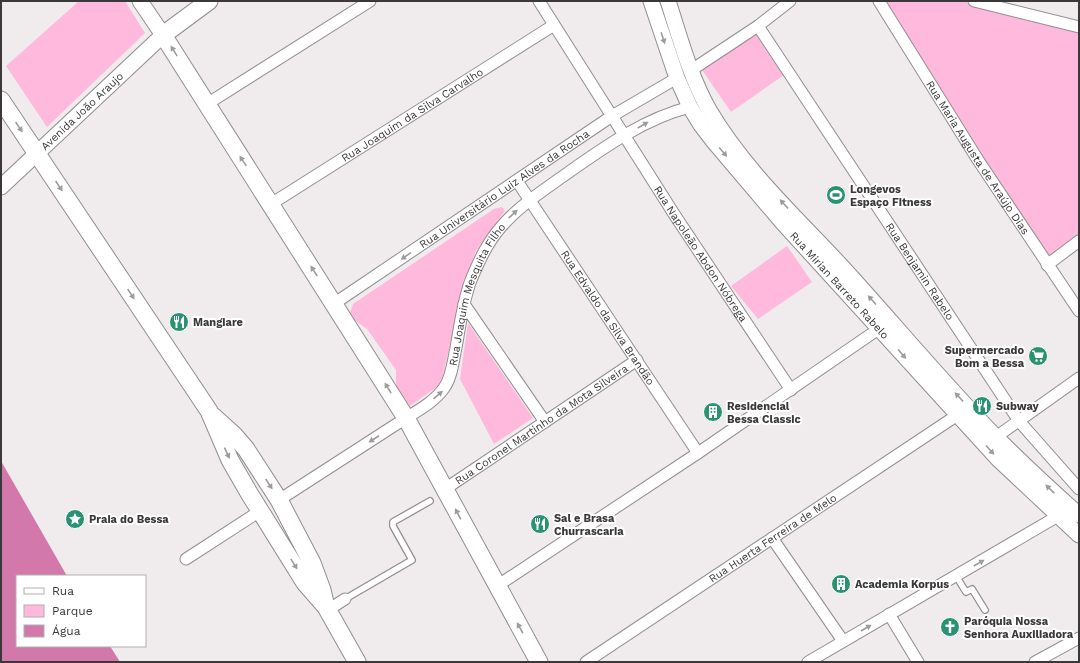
<svg xmlns="http://www.w3.org/2000/svg" width="1080" height="663" viewBox="0 0 1080 663" font-family="'Work Sans',sans-serif">
<rect width="100%" height="100%" fill="#f0ebed"/>
<path fill="#ffb9dd" d="M79,1H125L145,33L47,127L6,66Z
M886,1H962L1079,30V234L1042,261Z
M755,33L784,75L731,112L702,70Z
M502,207L505,211L476,251L463,287L441,384L410,406L396,387V370L367,329L349,316L353,304L494,209Z
M787,246L812,282L758,319L731,286Z
M468,323L533,418L494,444L460,379Z"/>
<path fill="#d378aa" d="M1,461L67,576H17V646H110L120,662H1Z"/>
<g fill="none" stroke-linecap="round" stroke-linejoin="round">
<defs>
<path id="service" d="M956,576L966,592L972,589L985,610
M345,599L412,560L393,526V522L430,501"/>
<g id="minor">
<path id="s1" d="M539,1L674,214L791,390"/>
<path id="s2" d="M879,1L978,160L1079,311"/>
<path d="M974,1L1079,27"/>
<path id="s3" d="M758,26L1019,421L1079,489"/>
<path d="M690,71L758,26L790,1"/>
<path d="M207,104L370,1"/>
<path id="s4" d="M517,181L698,453"/>
<path id="s5" d="M271,204L554,25"/>
<path d="M1047,265L1079,241"/>
<path id="s6" d="M335,303L612,116L677,78"/>
<path d="M464,304L545,422"/>
<path d="M996,437L1079,378"/>
<path id="s7" d="M445,489L637,360"/>
<path id="s8" d="M279,500L406,418C419,410 435,401 444,388C452,377 453,361 456,348C460,325 463,301 471,280C479,261 487,243 501,227C517,208 538,194 559,179C599,151 642,119 690,107"/>
<path d="M772,538L843,641"/>
<path d="M186,559L260,511"/>
<path d="M497,586L698,453L880,328"/>
<path d="M328,610L345,599"/>
<path d="M889,614L918,662"/>
<path id="s9" d="M586,662L959,414"/>
<path d="M808,662L1058,516"/>
<path d="M1035,662L1079,638"/>
</g>
<g id="secondary">
<path id="s10" d="M651,1L677,78L690,107L701,125L714,142L782,222L998,459L1079,535"/>
<path d="M668,1C680,38 690,76 709,110C744,170 799,220 846,271C896,326 944,384 996,437C1023,464 1051,490 1079,515"/>
<path id="s11" d="M1,187L163,35L140,1"/>
</g>
<path id="primary" d="M209,1L163,35L406,418L539,662
M1,100L209,411L230,460L249,493L305,583L326,607L357,662
M213,416L234,435L246,449L279,500L312,563L322,590L325,603"/>
</defs>
<use href="#service" stroke="#928d8f" stroke-width="8"/>
<use href="#minor" stroke="#928d8f" stroke-width="13"/>
<use href="#secondary" stroke="#928d8f" stroke-width="17"/>
<use href="#primary" stroke="#928d8f" stroke-width="19"/>
<use href="#service" stroke="#fff" stroke-width="5.5"/>
<use href="#minor" stroke="#fff" stroke-width="11"/>
<use href="#secondary" stroke="#fff" stroke-width="15"/>
<use href="#primary" stroke="#fff" stroke-width="17"/>
</g>
<defs><path id="oneway-solid" d="M-6-.8H1V-3.2L6.5 0L1 3.2V.8H-6Z"/></defs>
<g fill="#9c9c9c">
<use href="#oneway-solid" transform="translate(663 38) rotate(72)"/>
<use href="#oneway-solid" transform="translate(174 51) rotate(-122)"/>
<use href="#oneway-solid" transform="translate(643 125) rotate(-30)"/>
<use href="#oneway-solid" transform="translate(19 127) rotate(56)"/>
<use href="#oneway-solid" transform="translate(723 152) rotate(50)"/>
<use href="#oneway-solid" transform="translate(243 161) rotate(-123)"/>
<use href="#oneway-solid" transform="translate(59 186) rotate(56)"/>
<use href="#oneway-solid" transform="translate(784 204) rotate(-133)"/>
<use href="#oneway-solid" transform="translate(513 214) rotate(-43)"/>
<use href="#oneway-solid" transform="translate(406 256) rotate(146)"/>
<use href="#oneway-solid" transform="translate(314 271) rotate(-123)"/>
<use href="#oneway-solid" transform="translate(131 294) rotate(56)"/>
<use href="#oneway-solid" transform="translate(872 300) rotate(-132)"/>
<use href="#oneway-solid" transform="translate(902 354) rotate(49)"/>
<use href="#oneway-solid" transform="translate(388 388) rotate(-122)"/>
<use href="#oneway-solid" transform="translate(438 395) rotate(-41)"/>
<use href="#oneway-solid" transform="translate(959 397) rotate(-133)"/>
<use href="#oneway-solid" transform="translate(374 439) rotate(147)"/>
<use href="#oneway-solid" transform="translate(990 450) rotate(48)"/>
<use href="#oneway-solid" transform="translate(227 453) rotate(65)"/>
<use href="#oneway-solid" transform="translate(269 484) rotate(57)"/>
<use href="#oneway-solid" transform="translate(1050 489) rotate(-137)"/>
<use href="#oneway-solid" transform="translate(458 514) rotate(-118)"/>
<use href="#oneway-solid" transform="translate(979 563) rotate(-30)"/>
<use href="#oneway-solid" transform="translate(294 564) rotate(58)"/>
<use href="#oneway-solid" transform="translate(520 628) rotate(-119)"/>
<use href="#oneway-solid" transform="translate(866 628) rotate(-30)"/>
</g>
<defs>
<symbol id="stadium-disc" viewBox="-11 -11 22 22"><circle r="9.5" fill="#299270" stroke="#fff"/><path d="M0-5a6.5 5 0 1 0 0 10a6.5 5 0 1 0 0-10ZM-3.5-1.8h7v3.6h-7Z" fill="#fff"/></symbol>
<symbol id="restaurant-disc" viewBox="-11 -11 22 22"><circle r="9.5" fill="#299270" stroke="#fff"/><path d="M-5-6h1v4h1v-4h1v4h1v-4h1v5L-1.5 .5V6h-2V.5L-5-1ZM5-6V6H3V1.5H1.5Q1.5-4 5-6Z" fill="#fff"/></symbol>
<symbol id="supermarket-disc" viewBox="-11 -11 22 22"><circle r="9.5" fill="#299270" stroke="#fff"/><path d="M-6-5.5h2.5l.6 2H6L4.5 2H-2.5L-4.4-4H-6ZM-1.5 3.2a1.3 1.3 0 1 0 .1 0ZM3 3.2a1.3 1.3 0 1 0 .1 0Z" fill="#fff"/></symbol>
<symbol id="building-disc" viewBox="-11 -11 22 22"><circle r="9.5" fill="#299270" stroke="#fff"/><path d="M-4-6H4V6H1V3H-1V6H-4ZM-2.5-4.3h1.7v1.8h-1.7ZM.8-4.3h1.7v1.8H.8ZM-2.5-1h1.7V.8h-1.7ZM.8-1h1.7V.8H.8Z" fill="#fff"/></symbol>
<symbol id="sight-disc" viewBox="-11 -11 22 22"><circle r="9.5" fill="#299270" stroke="#fff"/><path d="M0-6L1.8-2.2L6-1.7L2.9 1.2L3.7 5.4L0 3.3L-3.7 5.4L-2.9 1.2L-6-1.7L-1.8-2.2Z" fill="#fff"/></symbol>
<symbol id="church-disc" viewBox="-11 -11 22 22"><circle r="9.5" fill="#299270" stroke="#fff"/><path d="M-1.2-6h2.4v3.5h3.3v2.4h-3.3V6h-2.4V-.1h-3.3v-2.4h3.3Z" fill="#fff"/></symbol>
</defs>
<g fill-rule="evenodd">
<use href="#stadium-disc" x="825" y="184" width="22" height="22"/>
<use href="#restaurant-disc" x="168" y="311" width="22" height="22"/>
<use href="#supermarket-disc" x="1027" y="345" width="22" height="22"/>
<use href="#restaurant-disc" x="971" y="395" width="22" height="22"/>
<use href="#building-disc" x="702" y="401" width="22" height="22"/>
<use href="#sight-disc" x="64" y="508" width="22" height="22"/>
<use href="#restaurant-disc" x="529" y="513" width="22" height="22"/>
<use href="#building-disc" x="830" y="573" width="22" height="22"/>
<use href="#church-disc" x="939" y="616" width="22" height="22"/>
</g>
<g text-anchor="middle" dominant-baseline="central" stroke-width="4" stroke-linejoin="round" paint-order="stroke">
<g font-size="11" fill="#3a3839" stroke="#fff">
<text stroke="none"><textPath href="#s11" startOffset="111">Avenida João Araujo</textPath></text>
<text stroke="none"><textPath href="#s5" startOffset="167">Rua Joaquim da Silva Carvalho</textPath></text>
<text stroke="none"><textPath href="#s2" startOffset="185">Rua Maria Augusta de Araújo Dias</textPath></text>
<text stroke="none"><textPath href="#s6" startOffset="204">Rua Universitário Luiz Alves da Rocha</textPath></text>
<text stroke="none"><textPath href="#s1" startOffset="300">Rua Napoleão Abdon Nóbrega</textPath></text>
<text stroke="none"><textPath href="#s3" startOffset="294">Rua Benjamin Rabelo</textPath></text>
<text stroke="none"><textPath href="#s10" startOffset="346">Rua Mirian Barreto Rabelo</textPath></text>
<text stroke="none"><textPath href="#s8" startOffset="300">Rua Joaquim Mesquita Filho</textPath></text>
<text stroke="none"><textPath href="#s4" startOffset="164">Rua Edvaldo da Silva Brandão</textPath></text>
<text stroke="none"><textPath href="#s7" startOffset="116">Rua Coronel Martinho da Mota Silveira</textPath></text>
<text stroke="none"><textPath href="#s9" startOffset="224">Rua Huerta Ferreira de Melo</textPath></text>
</g>
<g font-size="11" font-weight="bold" fill="#3a3839" stroke="#fff" text-anchor="start">
<text x="850" y="189">Longevos<tspan x="850" dy="13">Espaço Fitness</tspan></text>
<text x="193" y="322">Mangiare</text>
<text x="1024" y="350" text-anchor="end">Supermercado<tspan x="1024" dy="13">Bom a Bessa</tspan></text>
<text x="727" y="406">Residencial<tspan x="727" dy="13">Bessa Classic</tspan></text>
<text x="996" y="406">Subway</text>
<text x="554" y="518">Sal e Brasa<tspan x="554" dy="13">Churrascaria</tspan></text>
<text x="89" y="519">Praia do Bessa</text>
<text x="855" y="584">Academia Korpus</text>
<text x="964" y="621">Paróquia Nossa<tspan x="964" dy="13">Senhora Auxiliadora</tspan></text>
</g>
</g>
<rect width="1080" height="663" fill="none" stroke="#3a3839" stroke-width="4"/>
<rect x="16" y="575" width="130" height="72" fill="#ffffff" stroke="#b0afb0"/>
<rect x="24" y="588" width="20" height="6" fill="#ffffff" stroke="#b0afb0"/>
<text x="52" y="595" font-size="12" fill="#3a3839">Rua</text>
<rect x="24" y="605" width="20" height="12" fill="#ffb9dd" stroke="#b0afb0"/>
<text x="52" y="615" font-size="12" fill="#3a3839">Parque</text>
<rect x="24" y="625" width="20" height="12" fill="#d378aa" stroke="#b0afb0"/>
<text x="52" y="635" font-size="12" fill="#3a3839">Água</text>
</svg>
